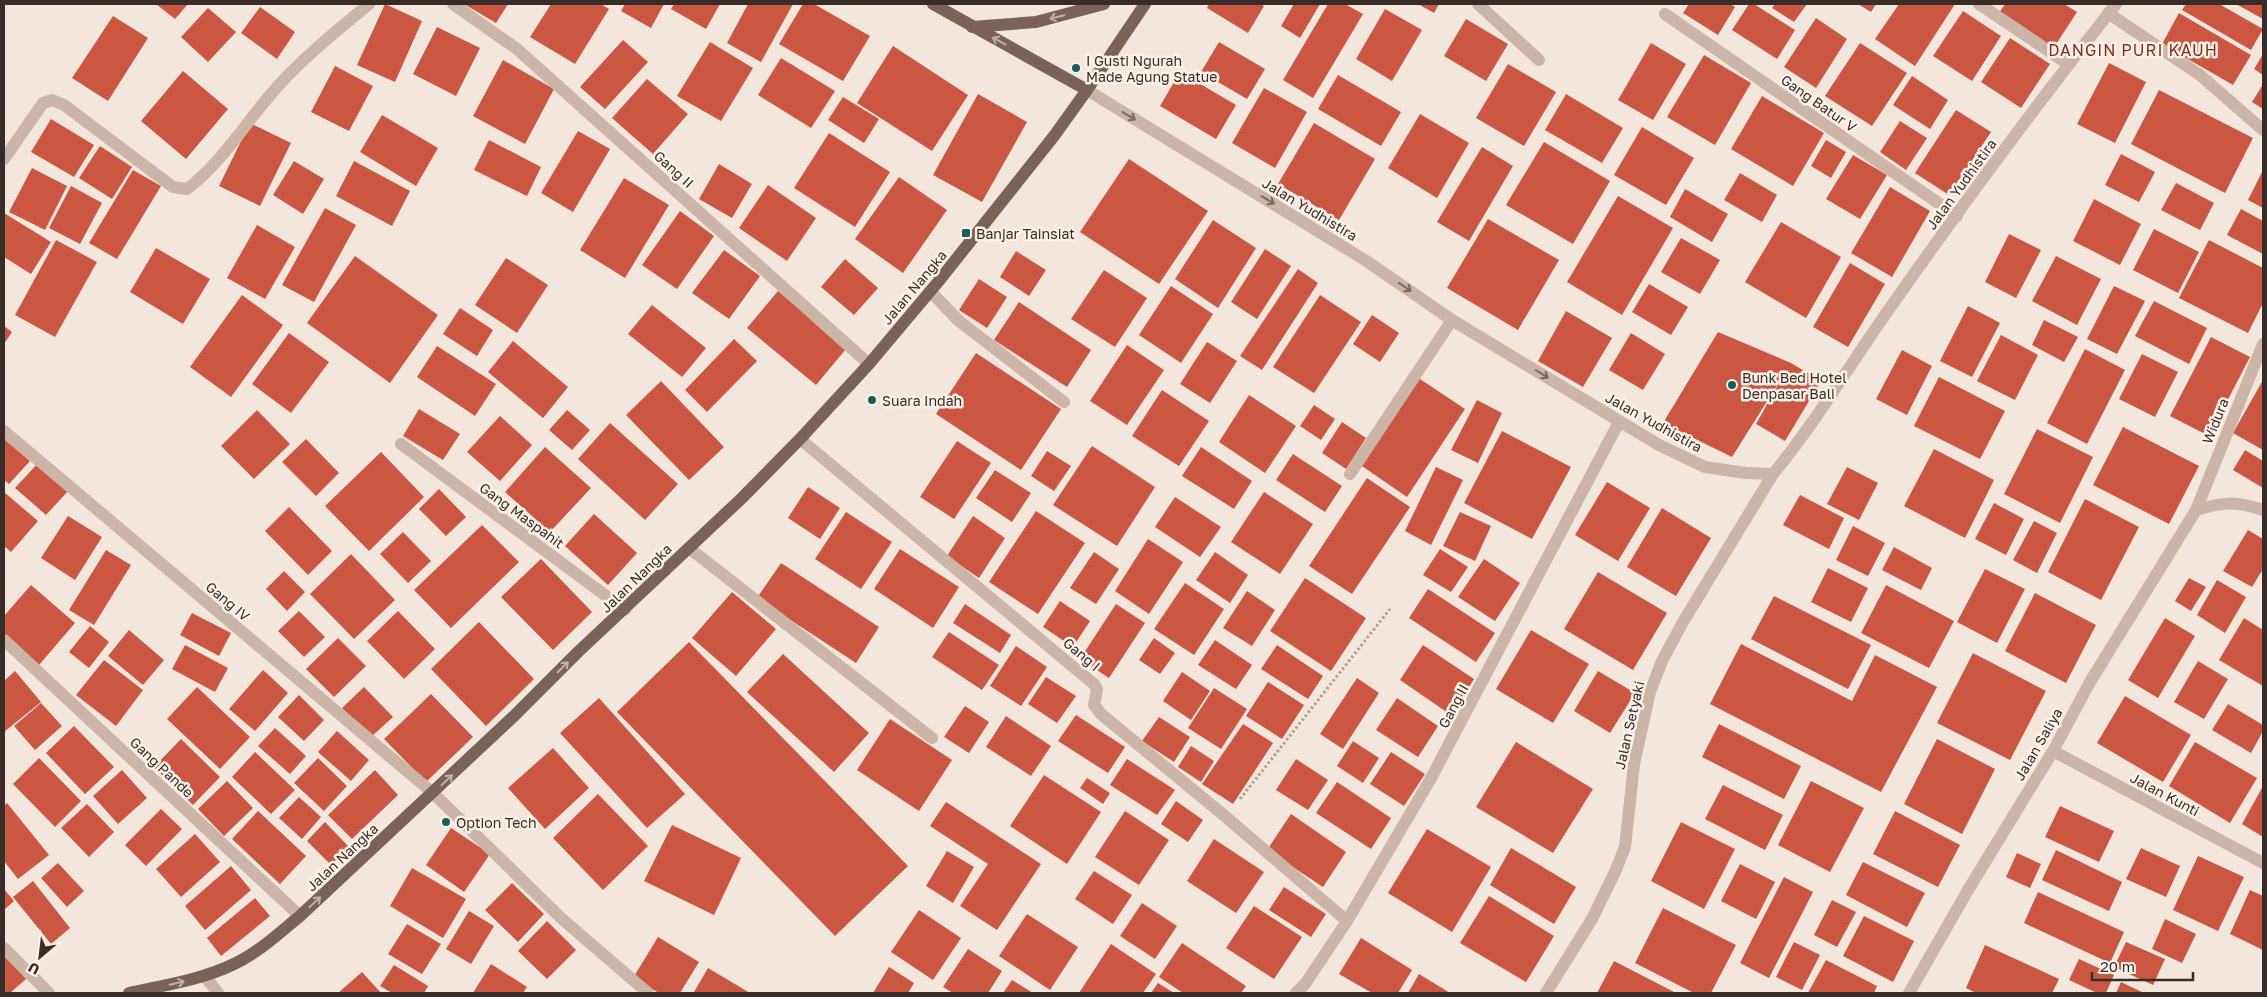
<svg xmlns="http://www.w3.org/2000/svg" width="2267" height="997" viewBox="0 0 2267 997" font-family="'Golos Text',sans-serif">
<rect width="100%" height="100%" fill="#f3e6dc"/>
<path fill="#cb5742" d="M156,4H188L175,19Z
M385,4L422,21L395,82L357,65Z
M464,4H508L496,23Z
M551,4H601L609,9L575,64L530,37Z
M625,4H664L651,28L621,11Z
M674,4H720L706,29L671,9Z
M748,4H793L761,62L727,43Z
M803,4H814L870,36L843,81L779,44Z
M1209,4H1260L1264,6L1248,33L1207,8Z
M1294,4H1320L1300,38L1281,26Z
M1328,4H1345L1363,14L1313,98L1283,80Z
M1418,4H1439L1434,13Z
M1689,4H1730L1735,7L1718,35L1683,13Z
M1749,4H1754L1795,30L1777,59L1732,30Z
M1775,4H1807L1794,22L1772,8Z
M1858,4H1876L1871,12Z
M1899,4H1955L1915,66L1875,39Z
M2005,4H2064L2077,12L2053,49L1999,13Z
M2186,4H2219L2263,29L2251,50L2182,10Z
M2236,4H2263V19Z
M260,7L295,32L277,59L241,33Z
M208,8L236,32L208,62L181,37Z
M1385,9L1422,30L1392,81L1356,59Z
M1963,11L2001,36L1972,81L1933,56Z
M2179,13L2251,55L2233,85L2162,44Z
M113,16L148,38L108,101L72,78Z
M1816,18L1847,39L1816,88L1784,67Z
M1466,19L1508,44L1486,81L1444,56Z
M437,27L480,48L456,96L413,74Z
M2010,38L2050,64L2021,108L1981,82Z
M623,40L648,62L605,109L580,87Z
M710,42L753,68L721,121L677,96Z
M1219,42L1265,69L1247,99L1201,72Z
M1651,43L1686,64L1653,120L1618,100Z
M1860,43L1907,73L1872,126L1825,96Z
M893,46L968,95L932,151L857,103Z
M2263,54V75L2254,69Z
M1704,55L1751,83L1715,145L1667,117Z
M781,58L835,91L811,128L758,95Z
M503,60L554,89L525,144L473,116Z
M2109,63L2146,82L2115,143L2077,124Z
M1508,64L1556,92L1524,146L1476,118Z
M335,66L373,86L349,131L311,112Z
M183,71L228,109L186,159L141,121Z
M1180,72L1236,105L1216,139L1160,106Z
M1338,75L1401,112L1381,146L1318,109Z
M1912,76L1948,100L1930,129L1893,105Z
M647,79L688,114L653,154L612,118Z
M2262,86L2263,87V109L2252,102Z
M1264,88L1307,112L1275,168L1232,143Z
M2159,90L2253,138L2225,193L2131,144Z
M978,94L1027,122L982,202L933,175Z
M1566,94L1623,128L1602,163L1545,130Z
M1762,96L1824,133L1793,186L1731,149Z
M843,97L879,119L864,143L828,120Z
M1956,110L1991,132L1949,195L1915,173Z
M1420,114L1469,143L1437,198L1388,168Z
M382,115L438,148L416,186L360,152Z
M51,119L94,145L74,177L31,152Z
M1900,121L1927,138L1906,170L1880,152Z
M250,123L291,143L260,206L219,186Z
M1314,123L1375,159L1339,220L1278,184Z
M1642,127L1694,158L1666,205L1614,175Z
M578,131L610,149L573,212L541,193Z
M829,133L890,172L855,227L794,188Z
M489,140L541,167L527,196L474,170Z
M1826,140L1846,152L1831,178L1811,166Z
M1544,142L1610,181L1573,244L1506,205Z
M100,146L132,167L112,199L79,178Z
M1482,147L1513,166L1469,241L1437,222Z
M2121,154L2155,172L2139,202L2105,185Z
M1853,155L1887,175L1860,219L1826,199Z
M1129,159L1208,211L1159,284L1080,232Z
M294,161L324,179L303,214L273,195Z
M354,161L410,191L392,226L336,196Z
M719,164L752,184L732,218L699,199Z
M32,168L67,186L45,230L9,212Z
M133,170L161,186L117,259L89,243Z
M2263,170V208L2248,200Z
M1740,173L1777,195L1762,222L1724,200Z
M899,177L947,210L903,273L855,239Z
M624,178L669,205L625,278L580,250Z
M2176,183L2214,203L2200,230L2161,210Z
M768,185L816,218L787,261L739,228Z
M71,186L102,203L80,244L49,228Z
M1890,187L1930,211L1892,277L1851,253Z
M1685,189L1728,214L1712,242L1670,217Z
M1618,196L1673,228L1622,315L1567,282Z
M2094,199L2141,224L2120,265L2073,241Z
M325,208L356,225L314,302L282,285Z
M2241,209L2263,221V254L2227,235Z
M680,211L714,236L677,289L642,265Z
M4,213L51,242L31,274L4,257Z
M1488,219L1559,260L1518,330L1447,288Z
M1213,220L1256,248L1218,308L1175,279Z
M1781,222L1841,257L1806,318L1745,282Z
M257,225L295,247L265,299L227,278Z
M2154,229L2199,252L2178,293L2133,270Z
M2009,234L2041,250L2016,298L1985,282Z
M1681,238L1720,260L1700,294L1661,272Z
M56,240L97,262L55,337L15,315Z
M2209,240L2263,268V303L2248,333L2179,298Z
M156,248L210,279L183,324L130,292Z
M1265,249L1291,266L1257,319L1231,302Z
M724,250L760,276L729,319L692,293Z
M1016,251L1046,270L1029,296L1000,277Z
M355,256L438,315L390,383L307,323Z
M2056,256L2101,279L2077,325L2032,301Z
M506,258L548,285L517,333L475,305Z
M845,259L878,288L854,315L821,287Z
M1850,263L1885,284L1848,347L1813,327Z
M1298,269L1318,283L1262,370L1240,356Z
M1104,270L1147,298L1115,347L1071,319Z
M979,279L1007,297L987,328L959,310Z
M1649,284L1688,307L1671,335L1632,312Z
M1171,286L1213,314L1181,363L1139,335Z
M2114,286L2145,301L2117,354L2087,339Z
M778,291L846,349L816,385L747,328Z
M242,295L283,325L231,397L190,367Z
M1320,295L1361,322L1314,393L1273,367Z
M2154,301L2207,328L2189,364L2135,336Z
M1019,302L1091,350L1067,387L994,340Z
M652,305L706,348L682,377L628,334Z
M1968,306L2000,323L1972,377L1940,361Z
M460,308L493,330L477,356L443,334Z
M1566,311L1612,338L1583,387L1538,361Z
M1372,315L1399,333L1380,362L1353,344Z
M2044,320L2078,337L2064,362L2032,345Z
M4,326L12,332L4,344Z
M1718,332L1791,363L1821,381L1785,441L1756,424L1783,376L1732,457L1663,423Z
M289,333L329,362L291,413L252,384Z
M1631,333L1665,354L1643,390L1609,370Z
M2001,335L2038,355L2015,400L1977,381Z
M2211,337L2250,357L2209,436L2170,416Z
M734,339L757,361L707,412L685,390Z
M513,341L568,387L543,418L488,372Z
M1207,342L1237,361L1210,403L1180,384Z
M1127,345L1164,370L1127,425L1090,401Z
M437,346L496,384L475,416L417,377Z
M2085,349L2125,370L2087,444L2047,423Z
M1902,350L1932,366L1907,415L1876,399Z
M976,353L1061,409L1021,470L936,414Z
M2142,354L2178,372L2155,417L2119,399Z
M1417,377L1465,409L1407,497L1359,464Z
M1939,377L2005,411L1980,459L1914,426Z
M2263,380V450L2233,433Z
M661,381L724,447L689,480L626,415Z
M1162,390L1209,421L1179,466L1132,436Z
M1249,395L1296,426L1265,473L1219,442Z
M1477,400L1502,413L1478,463L1451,450Z
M1314,405L1335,419L1321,440L1300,426Z
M419,409L460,434L443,460L403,436Z
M257,410L290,444L254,479L221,446Z
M567,410L590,430L572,450L549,430Z
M500,416L532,445L500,481L467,452Z
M1342,422L1366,438L1346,469L1322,453Z
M610,423L678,484L645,520L578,459Z
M2123,427L2199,466L2169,524L2093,485Z
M2037,429L2093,457L2060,523L2004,494Z
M1502,431L1571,467L1532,539L1464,503Z
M4,439L30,461L9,484L4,480Z
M306,439L339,473L316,496L282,462Z
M957,441L991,463L954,519L920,497Z
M1092,446L1155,487L1117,546L1053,505Z
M545,447L591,488L550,532L505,492Z
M1201,447L1252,481L1234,509L1182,476Z
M1934,449L1994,480L1965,538L1904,506Z
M2245,450L2263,461V488L2233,470Z
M1047,451L1071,466L1054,491L1031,476Z
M381,452L424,497L369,551L325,506Z
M1293,454L1342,486L1325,512L1276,480Z
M39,462L69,490L46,515L15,488Z
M1436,467L1463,480L1431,545L1405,531Z
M1847,467L1878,483L1859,520L1827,504Z
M995,470L1031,493L1012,522L976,498Z
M1367,478L1410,507L1352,594L1309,566Z
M1607,482L1650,508L1618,561L1575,535Z
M808,487L840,508L820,539L788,518Z
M439,489L466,517L446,536L419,509Z
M4,492L38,521L11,552L4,546Z
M1264,492L1313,524L1280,574L1231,542Z
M1800,495L1844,518L1829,549L1783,525Z
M1175,497L1221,527L1200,557L1155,527Z
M2085,499L2139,527L2101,600L2048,572Z
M1994,503L2024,519L2006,555L1975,539Z
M289,507L332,551L308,575L265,531Z
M1662,508L1711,538L1676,596L1627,567Z
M1036,511L1085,543L1038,614L989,582Z
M846,512L892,542L861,589L815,559Z
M1460,512L1491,526L1475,561L1443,546Z
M594,514L637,553L608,585L565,546Z
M68,516L102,537L75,580L41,558Z
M973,516L1005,538L979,578L947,556Z
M2034,521L2057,533L2037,573L2013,560Z
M482,525L519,562L451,628L414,590Z
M1853,526L1885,543L1868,576L1836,560Z
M2248,530L2263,539V569L2252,587L2223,571Z
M403,532L431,561L408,583L380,554Z
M1148,539L1183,562L1149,614L1115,591Z
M1894,547L1932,568L1921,590L1882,570Z
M900,549L959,587L933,628L874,589Z
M1440,549L1468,567L1451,592L1423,575Z
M106,550L131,565L94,625L69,610Z
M1094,552L1119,569L1096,604L1070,588Z
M1215,552L1248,575L1230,603L1196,580Z
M351,554L395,600L354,639L310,594Z
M541,559L592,612L553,650L501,597Z
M1484,559L1520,583L1495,621L1458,597Z
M781,563L879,627L856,663L757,598Z
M1828,568L1868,588L1851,622L1811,602Z
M1985,569L2025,589L1997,643L1957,622Z
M284,571L305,592L287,611L266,589Z
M1598,572L1667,613L1633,670L1564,629Z
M1305,578L1366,618L1331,671L1270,631Z
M2189,578L2206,587L2191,611L2175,601Z
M2217,580L2246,597L2225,633L2197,615Z
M1185,583L1224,609L1194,655L1154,629Z
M31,585L75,623L39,665L4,634V616Z
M1886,585L1954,621L1929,668L1861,633Z
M1428,589L1495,633L1476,662L1409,618Z
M1247,591L1275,610L1252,646L1223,628Z
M732,592L776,629L736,676L692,638Z
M2035,593L2096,625L2066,683L2005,651Z
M1774,596L1871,645L1848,689L1751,639Z
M1060,601L1090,621L1073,647L1043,627Z
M965,604L1011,635L1000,653L953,623Z
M1116,604L1145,623L1109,678L1080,659Z
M299,611L325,637L304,657L278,631Z
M398,611L435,649L404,679L367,641Z
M192,613L231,633L219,656L180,635Z
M2165,618L2195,636L2158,698L2128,680Z
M2244,618L2263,630V686L2219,660Z
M479,622L534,679L486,726L431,669Z
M90,626L109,642L89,668L69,652Z
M129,630L164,660L143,685L108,656Z
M1531,630L1589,664L1553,723L1496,689Z
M949,632L999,665L982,690L932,657Z
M338,638L366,666L334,697L306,669Z
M1154,638L1175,653L1160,674L1139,660Z
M1215,640L1252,665L1236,689L1198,665Z
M689,642L908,866L835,936L617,712Z
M1741,644L1852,701L1875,655L1937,687L1881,792L1710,704Z
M185,645L228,668L215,692L172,669Z
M1277,645L1323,676L1308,699L1261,669Z
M1423,645L1474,679L1451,715L1400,680Z
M1016,646L1047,667L1021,706L990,686Z
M1973,653L2046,691L2010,760L1937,723Z
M783,654L869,733L834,772L747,692Z
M104,660L143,690L116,726L76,695Z
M2198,661L2228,679L2204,719L2174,702Z
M263,670L288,693L255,731L229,709Z
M15,671L41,702L4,732V681Z
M1598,671L1635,693L1610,733L1574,711Z
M1182,672L1210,691L1191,720L1163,701Z
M1046,677L1076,696L1057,723L1028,704Z
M1357,678L1379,693L1343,749L1320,734Z
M1268,682L1304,705L1282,739L1246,716Z
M197,687L250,737L220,769L167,719Z
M364,687L393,717L371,737L342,708Z
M1214,688L1247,709L1221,749L1188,728Z
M431,694L473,737L426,782L384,739Z
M299,695L324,720L304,741L278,717Z
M2125,696L2191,735L2163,782L2097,743Z
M599,698L685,794L647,828L560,733Z
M1397,698L1438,726L1418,757L1376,730Z
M41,703L62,726L35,750L14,726Z
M2228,704L2263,725V731L2251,753L2212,730Z
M965,706L989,722L969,753L944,737Z
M1076,715L1125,747L1108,773L1058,741Z
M1006,716L1051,746L1031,776L986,747Z
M1159,717L1190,737L1174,762L1142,741Z
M890,719L952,760L919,811L857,770Z
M1243,724L1273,743L1233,804L1202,784Z
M1719,724L1801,766L1784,799L1702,757Z
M74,726L114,767L85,794L46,753Z
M275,728L306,756L290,774L258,746Z
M337,731L369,760L351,781L318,752Z
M181,739L220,777L193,805L154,767Z
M1937,739L1995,769L1962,834L1904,804Z
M1353,741L1379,758L1363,783L1337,766Z
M1516,742L1593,789L1553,853L1476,807Z
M2195,742L2257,778L2230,823L2169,786Z
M1191,746L1214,761L1201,782L1178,767Z
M553,748L589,788L545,829L508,788Z
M255,752L295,790L271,814L232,777Z
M1391,752L1425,774L1404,806L1370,784Z
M39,758L81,801L55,827L13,784Z
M318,758L347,786L324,811L294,783Z
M1127,759L1175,790L1157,815L1110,785Z
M1296,759L1328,780L1308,810L1276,790Z
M122,770L147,798L118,824L93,796Z
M375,770L398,795L352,839L328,815Z
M1044,775L1101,812L1067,864L1010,826Z
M1087,778L1110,793L1103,804L1080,788Z
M227,781L253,808L224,836L198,809Z
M1811,781L1864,808L1830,872L1778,845Z
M1337,782L1391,818L1371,849L1316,813Z
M1723,785L1783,815L1765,850L1705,819Z
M2263,786V837L2242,824Z
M598,794L648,846L603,890L553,838Z
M299,797L321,817L302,839L279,818Z
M1176,801L1203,820L1188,842L1161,824Z
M946,802L1041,864L997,930L960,906L988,864L930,826Z
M7,803L49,855L18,879L4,861V806Z
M87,804L114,832L89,857L61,828Z
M2060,806L2114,831L2099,862L2045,837Z
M161,809L182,829L146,866L125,845Z
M258,811L306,856L280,884L232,839Z
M1125,811L1169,840L1139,885L1095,857Z
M1895,811L1960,845L1938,887L1873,854Z
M1291,814L1346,852L1323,887L1267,850Z
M325,822L349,847L331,865L307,841Z
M1681,822L1735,849L1704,909L1651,881Z
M672,825L741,858L714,915L644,881Z
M451,828L490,854L464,892L426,865Z
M1427,829L1491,867L1452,932L1388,893Z
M195,834L220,862L181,897L156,869Z
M1214,839L1264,872L1236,913L1187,881Z
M1511,848L1576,887L1554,924L1490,885Z
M2141,848L2180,866L2166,897L2126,879Z
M2056,850L2122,882L2109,911L2042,880Z
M947,851L974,867L953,903L926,886Z
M2017,853L2041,864L2030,888L2006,877Z
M2198,856L2244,877L2218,931L2173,910Z
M1863,862L1925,893L1907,927L1846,895Z
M58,863L84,891L67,907L41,878Z
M1740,864L1775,882L1756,919L1721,901Z
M231,866L251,890L205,930L185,906Z
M412,868L466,899L443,938L390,906Z
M1094,871L1132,895L1113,924L1075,899Z
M1784,877L1813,892L1769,978L1740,963Z
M33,881L70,928L51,944L13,897Z
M512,883L544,914L518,942L485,910Z
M1284,887L1326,914L1311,937L1269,910Z
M4,889L14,901L4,910Z
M2250,890L2263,896V950L2230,934Z
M2038,892L2124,932L2110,963L2024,923Z
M1489,896L1554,936L1526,982L1460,943Z
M255,898L270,916L221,956L207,938Z
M1832,900L1856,912L1837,947L1814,935Z
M1142,903L1177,926L1155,959L1120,936Z
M1254,906L1302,937L1274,979L1226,948Z
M1663,908L1736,945L1711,993H1694L1635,963Z
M919,910L961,938L933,980L891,952Z
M469,911L494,926L471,964L446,949Z
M1027,914L1078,947L1050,990L999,956Z
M1864,916L1914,941L1893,982L1843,956Z
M2165,919L2196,934L2182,963L2152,949Z
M547,921L576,950L547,979L518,951Z
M407,924L441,944L422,974L388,954Z
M658,937L699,962L680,993H659L633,978Z
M1361,938L1412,970L1398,993H1372L1339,974Z
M1794,942L1820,955L1802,990L1776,977Z
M2126,942L2165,959L2153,985L2114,967Z
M1182,943L1246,986L1241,993H1183L1159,977Z
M1111,944L1156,974L1143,993H1079Z
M1985,945L2059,979L2052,993H1976L1966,988Z
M968,949L1002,971L988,993H953L943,987Z
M4,955L26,979L10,993H4Z
M2079,959L2114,975L2106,993H2097L2069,980Z
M1826,960L1877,986L1874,993H1808Z
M1614,961L1676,993H1597Z
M491,964L527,987L523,993H473Z
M394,965L428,986L424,993H392L380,986Z
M889,967L914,983L908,993H873Z
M708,968L750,993L694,992Z
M362,972L381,993H338Z
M1419,974L1450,993H1408Z
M1012,980L1033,993H1003Z
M2121,982L2144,993H2116Z
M1158,983L1174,993H1151Z"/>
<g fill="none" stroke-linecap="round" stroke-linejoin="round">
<path stroke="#b89e91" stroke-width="3" stroke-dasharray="2.5 2.5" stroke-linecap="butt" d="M1240,799L1390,609"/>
<path stroke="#ccb4a7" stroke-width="12" d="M453,4L517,49L869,364
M1478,4L1539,60
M1979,4L2068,64
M2108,13L2200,75L2263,130
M1665,14L1957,216
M1087,90L1365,260L1452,320L1659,445L1705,467L1746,473L1773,474C1819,418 1855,356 1897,298C1967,198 2040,100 2116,4
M4,159L43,103L52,100L64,105L173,187L187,189C223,162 247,120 278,86C305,56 338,30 369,4
M930,291L959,321L1064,402
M4,431L433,793L561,918L648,993
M800,439L1095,685L1097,690L1094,705L1101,714L1226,817L1347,921
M401,444L625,610
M1350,474L1452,320
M2196,510C2223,502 2236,501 2263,510
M689,548L932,738
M4,640L300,916
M2053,751L2263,863
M4,948L49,993
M205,976L218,993
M1296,993L1305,984L1347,921L1430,780L1619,422
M1546,993L1592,919L1615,872L1625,847L1634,764L1650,692L1662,661L1683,622L1773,474
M1909,993L1968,890L2053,751L2090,682L2196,510L2263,344"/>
<path stroke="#7b6158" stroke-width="12" d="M933,4L1087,90
M972,27L1036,22L1104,4
M129,993C165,985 201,980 234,964C258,953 279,933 300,916L514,716L578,652L742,498L800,439L869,364L938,282L1054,136L1087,90L1145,4"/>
</g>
<defs><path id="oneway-shaft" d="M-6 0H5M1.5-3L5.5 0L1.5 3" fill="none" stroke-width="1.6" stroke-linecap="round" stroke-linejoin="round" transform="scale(1.25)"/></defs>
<g stroke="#c1b0a8">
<use href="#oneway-shaft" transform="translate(1057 17) rotate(167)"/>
<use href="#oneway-shaft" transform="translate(999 41) rotate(-151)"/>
<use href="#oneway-shaft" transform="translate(563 667) rotate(-45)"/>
<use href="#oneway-shaft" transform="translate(447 780) rotate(-43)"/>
<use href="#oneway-shaft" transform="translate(315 902) rotate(-43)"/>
<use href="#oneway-shaft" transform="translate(177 983) rotate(-13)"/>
</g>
<g stroke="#7b6961">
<use href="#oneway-shaft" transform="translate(1129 116) rotate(31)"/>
<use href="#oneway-shaft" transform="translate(1268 200) rotate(31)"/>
<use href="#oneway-shaft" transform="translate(1405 287) rotate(34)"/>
<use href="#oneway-shaft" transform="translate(1542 374) rotate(32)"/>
</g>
<g fill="#1b5b5a" stroke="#faf1e9" stroke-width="2">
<circle cx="1076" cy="68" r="5"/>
<rect x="961" y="228" width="10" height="10" rx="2.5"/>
<circle cx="1732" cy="385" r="5"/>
<circle cx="872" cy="400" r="5"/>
<circle cx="446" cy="822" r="5"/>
</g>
<g text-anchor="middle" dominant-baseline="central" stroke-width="5" stroke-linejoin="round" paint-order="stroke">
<g font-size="14" fill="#382c28" stroke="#faf1e9" text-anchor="start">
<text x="1086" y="60">I Gusti Ngurah<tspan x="1086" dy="16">Made Agung Statue</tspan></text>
<text x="976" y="233">Banjar Tainsiat</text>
<text x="1742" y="377">Bunk Bed Hotel<tspan x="1742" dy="16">Denpasar Bali</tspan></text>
<text x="882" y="400">Suara Indah</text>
<text x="456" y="822">Option Tech</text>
</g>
<g font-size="14" fill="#382c28" stroke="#faf1e9">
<text transform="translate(1819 103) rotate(35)">Gang Batur V</text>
<text transform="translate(674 169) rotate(42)">Gang II</text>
<text transform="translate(1961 184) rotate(-54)">Jalan Yudhistira</text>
<text transform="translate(1310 209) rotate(31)">Jalan Yudhistira</text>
<text transform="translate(914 287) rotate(-50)">Jalan Nangka</text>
<text transform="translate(2215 421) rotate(-68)">Widura</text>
<text transform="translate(1654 422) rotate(29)">Jalan Yudhistira</text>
<text transform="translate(522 515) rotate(36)">Gang Maspahit</text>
<text transform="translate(636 578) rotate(-44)">Jalan Nangka</text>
<text transform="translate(228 601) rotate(40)">Gang IV</text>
<text transform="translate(1082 654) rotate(40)">Gang I</text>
<text transform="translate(1453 706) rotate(-62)">Gang II</text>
<text transform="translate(1629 725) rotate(-77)">Jalan Setyaki</text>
<text transform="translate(2038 744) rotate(-60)">Jalan Saliya</text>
<text transform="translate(162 767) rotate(43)">Gang Pande</text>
<text transform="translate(2165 794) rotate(28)">Jalan Kunti</text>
<text transform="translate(342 857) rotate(-43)">Jalan Nangka</text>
</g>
<g font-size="16" letter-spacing="1" fill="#8b2d1d" stroke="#faf1e9">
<text x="2133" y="50">DANGIN PURI KAUH</text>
</g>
</g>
<rect width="2267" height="997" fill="none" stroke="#382c28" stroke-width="10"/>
<g transform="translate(40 957) rotate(208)" stroke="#faf1e9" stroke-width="4" paint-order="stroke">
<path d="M0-4L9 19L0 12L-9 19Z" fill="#382c28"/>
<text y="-8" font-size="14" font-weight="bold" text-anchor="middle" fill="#382c28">U</text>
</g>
<path d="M2092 972v8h101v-8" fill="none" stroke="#382c28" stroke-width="2.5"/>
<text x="2100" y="972" font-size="15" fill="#382c28" stroke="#faf1e9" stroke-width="4" paint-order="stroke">20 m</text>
</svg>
